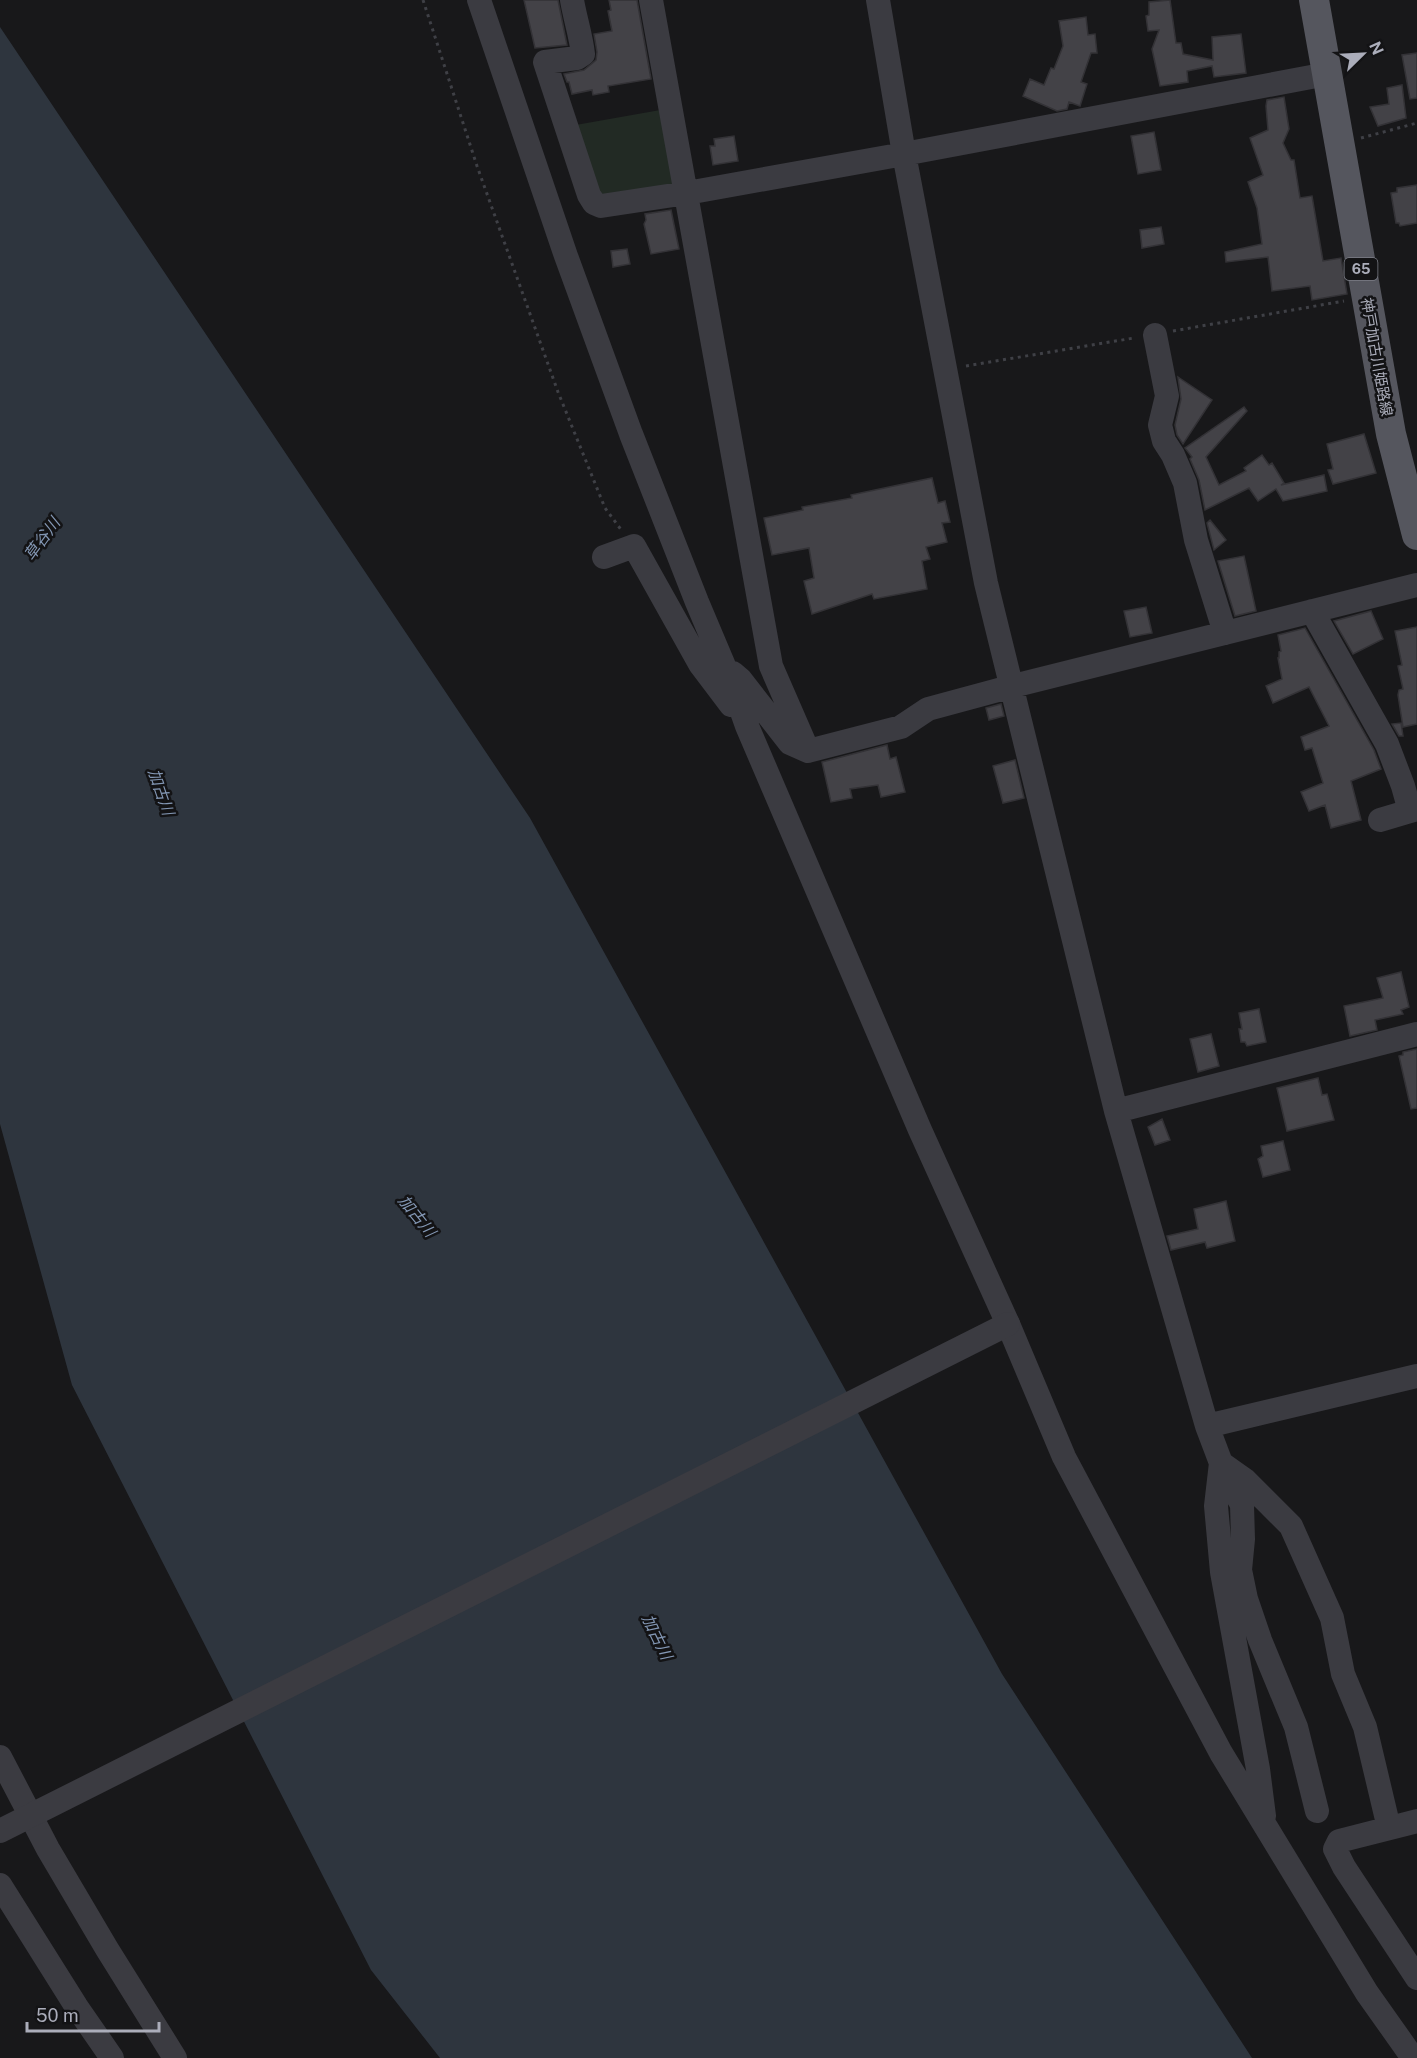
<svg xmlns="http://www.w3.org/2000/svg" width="1417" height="2058" viewBox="0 0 1417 2058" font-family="'Public Sans','Noto Sans JP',sans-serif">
<rect width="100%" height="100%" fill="#18181a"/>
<path fill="#222a24" d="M666,109L679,186L601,200L570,126Z"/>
<path fill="#2e353e" d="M0,27L530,818L1002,1674L1252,2058H440L371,1970L72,1385L0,1124Z"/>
<path fill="#434247" stroke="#333236" stroke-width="1.5" d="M524,0H558L567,45L535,48Z
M609,0H637L651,79L608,86L609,92L593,95L592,90L572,94L569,82H567L564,74L584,70L596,60L597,52L594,34L612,31L608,11L611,10Z
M1170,0L1176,43H1181L1183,54L1213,60L1212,37L1241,34L1246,73L1214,77L1212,66L1187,71L1188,82L1160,86L1152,49L1159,30L1148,31L1146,16L1149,15V2Z
M1086,17L1088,35L1095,34L1097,53H1091L1081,82L1087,84L1080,106L1069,102L1067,109L1057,111L1023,96L1030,79L1044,85L1051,68L1054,69L1063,46L1059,21Z
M1417,53V98L1410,99L1402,55Z
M1402,85L1406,118L1378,126L1370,107L1389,104L1387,88Z
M1284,97L1289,129L1283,143L1291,160H1294L1300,198L1312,196L1323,261L1341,258L1347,294L1312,300L1310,286L1272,291L1268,257L1226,262L1225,252L1262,244L1257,208L1248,182L1263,175L1250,138L1268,130L1266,106L1267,100Z
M1154,132L1161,170L1138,174L1131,136Z
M734,136L738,161L713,165L710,146H715L714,139Z
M1417,185V223L1400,226L1399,223H1396L1391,193L1397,192V188Z
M671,210L679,249L651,254L644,224L646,220L645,214Z
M1161,227L1164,244L1142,248L1140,230Z
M627,249L630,264L613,267L611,251Z
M1178,377L1212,400L1183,444L1177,435L1175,425L1181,399Z
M1244,407L1247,411L1206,457L1219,485L1246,471L1244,468L1262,455L1269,465L1272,463L1284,483L1281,485L1324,475L1327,491L1283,501L1276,489L1258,501L1249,488L1205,510L1199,480L1190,459L1192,457L1185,448Z
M1364,434L1376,473L1333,484L1328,470L1333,469L1327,444Z
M932,478L938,503L945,501L950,522L942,523L947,542L926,547L930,559L922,561L927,589L874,599L872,594L812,614L804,581L814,578L809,548L772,555L764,518L803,510L802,507L852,498L851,495Z
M1210,520L1226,540L1214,550L1207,523Z
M1244,556L1256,611L1235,616L1218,561Z
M1146,607L1152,633L1130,637L1124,611Z
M1371,611L1383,639L1353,654L1334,621Z
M1417,627V724L1403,727L1398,695L1399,690L1403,689L1398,666L1402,665L1395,631Z
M1305,628L1374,750L1381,769L1351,781L1361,820L1331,828L1325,805L1309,811L1301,792L1323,783L1312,748L1305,750L1301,737L1329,726L1309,687L1273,703L1266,686L1282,679L1278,658H1279V652L1281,651L1278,635Z
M1001,704L1004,716L989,720L986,708Z
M1401,723L1403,736H1399L1392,724Z
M887,745L890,759L896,757L905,792L881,797L878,785L850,789L852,798L831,802L822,762Z
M1015,760L1024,798L1003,803L993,766Z
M1401,972L1409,1007L1401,1010L1403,1014L1375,1020L1377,1030L1350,1036L1344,1006L1383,998L1377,978Z
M1259,1009L1266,1042L1247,1046L1245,1042H1241L1239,1029H1242L1239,1013Z
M1211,1034L1219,1066L1198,1072L1190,1039Z
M1417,1049V1108L1411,1109L1399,1056L1403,1055V1052Z
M1318,1078L1322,1095L1327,1094L1334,1120L1287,1131L1277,1088Z
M1162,1119L1170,1140L1155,1145L1148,1127Z
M1283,1141L1290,1170L1263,1177L1258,1159L1263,1156L1261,1146Z
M1226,1201L1235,1241L1207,1248L1205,1242L1171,1250L1167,1236L1198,1229L1194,1209Z"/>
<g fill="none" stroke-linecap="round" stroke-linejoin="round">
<path stroke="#3f4046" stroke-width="3" stroke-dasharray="3 4.5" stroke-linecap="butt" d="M423,0L477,166L558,392L605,508L622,531
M1361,138L1417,123
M1173,331L1344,301
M966,366L1134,338"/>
<path stroke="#3b3b41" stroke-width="24" d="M479,0L566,256L631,434L697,602L735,692L747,726L920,1130L1008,1324L1064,1457L1221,1753L1367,1993L1413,2058
M572,0C575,18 581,36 583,54L577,58L545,62L589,195L594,203L601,206L687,193L904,154L1327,74
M651,0L771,666L808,751
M878,0L904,154L986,583L1116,1111L1207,1426L1221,1463L1245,1480L1291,1526L1332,1618L1343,1674L1365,1727L1389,1828
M1155,335L1167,396L1160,425L1164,441L1173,455L1185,483L1196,540L1225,633
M604,557L634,546L700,664L731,705
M1312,611L1387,744L1403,786L1410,811
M733,673L740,679L790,743L808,751L901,727L928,709L1013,686L1417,585
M1380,820L1417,809
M1116,1111L1417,1034
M1207,1426L1417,1376
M0,1757L48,1849L107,1949L175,2058
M1264,1816L1258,1769L1222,1572L1216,1506L1221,1463L1242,1505L1243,1539L1240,1570L1246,1599L1260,1640L1296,1727L1317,1811
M1417,1821L1339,1841L1335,1849L1344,1867L1417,1978
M0,1885L76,2006L112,2058"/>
<path stroke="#55565e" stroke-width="30" d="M1314,0L1391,434L1417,535"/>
<path stroke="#3b3b41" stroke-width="24" d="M0,1831L1008,1324"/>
</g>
<g text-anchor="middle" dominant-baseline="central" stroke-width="5" stroke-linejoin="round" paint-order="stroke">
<rect fill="#131315" stroke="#7d7f88" stroke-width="1.5" x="1344.5" y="258" width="33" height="22" rx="4.5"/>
<g font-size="14" font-weight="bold" fill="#abadba">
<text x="1361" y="269">65</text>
</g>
<g font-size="15" fill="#abadba" stroke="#131315">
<text transform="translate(1377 357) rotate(80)">神戸加古川姫路線</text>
</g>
<g font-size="16" font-style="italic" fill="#8397b4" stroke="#131315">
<text transform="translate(42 539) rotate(-54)">草谷川</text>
<text transform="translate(161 792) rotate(71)">加古川</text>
<text transform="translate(417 1216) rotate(51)">加古川</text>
<text transform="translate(657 1637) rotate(64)">加古川</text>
</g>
</g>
<g transform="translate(1363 54) rotate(66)" stroke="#131315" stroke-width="4.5" paint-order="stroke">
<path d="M0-4.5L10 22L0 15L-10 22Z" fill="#abadba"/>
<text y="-9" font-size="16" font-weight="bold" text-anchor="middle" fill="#abadba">N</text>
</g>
<path d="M27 2022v9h132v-9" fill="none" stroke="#abadba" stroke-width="3"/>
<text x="36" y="2022" font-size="18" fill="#abadba" stroke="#131315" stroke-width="4.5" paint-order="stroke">50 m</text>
</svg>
